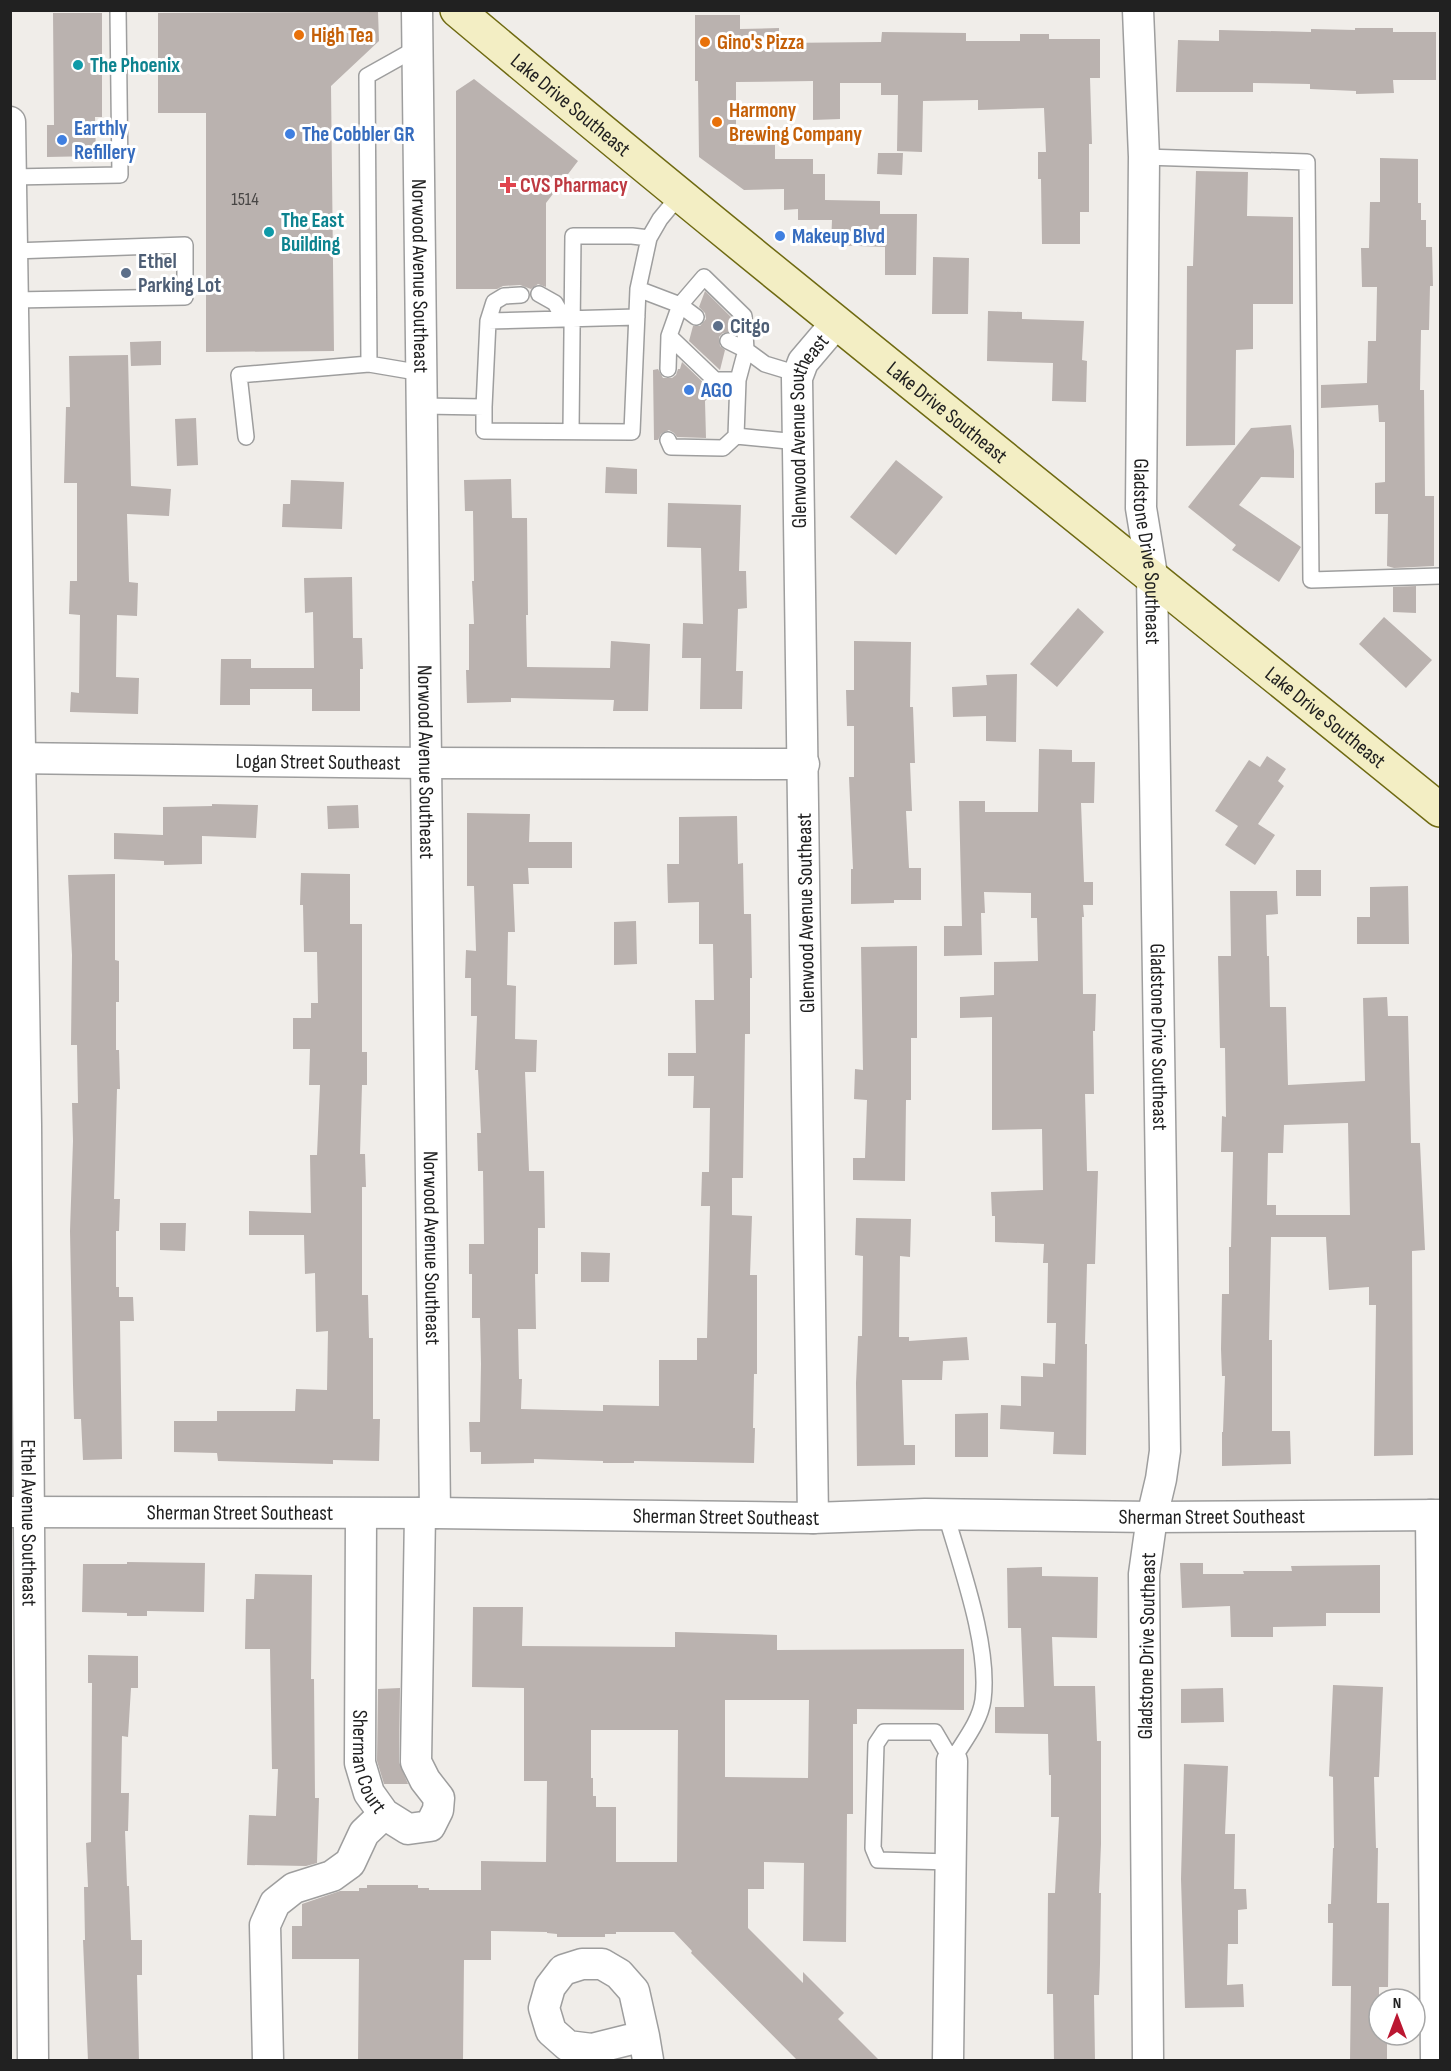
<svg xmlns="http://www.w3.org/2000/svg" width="1451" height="2071" viewBox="0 0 1451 2071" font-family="'Sofia Sans Condensed',sans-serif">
<rect width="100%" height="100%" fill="#f0ede9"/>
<path fill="#bab2af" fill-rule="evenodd" d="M378,12L379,41L331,86L334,351L206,352V113H158V13Z
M53,13H102V117H95L96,156L47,157V125H54Z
M695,15H740V29L779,28V43L881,42L882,32L966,33V41H1020V34H1049V39H1100V78H1090L1092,144H1089V212H1080V244H1042L1041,179H1038V152H1046L1044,108L978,110V100L923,101L922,152L897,151L898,95H881V83H840V119L813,120V81L736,82V145H775V159H813V174H825V200L880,201V214H917L916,275H885V247L831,245L832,220H798V209L784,210V189L744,190L699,157L698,81H695Z
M1355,28H1393V32H1436V80H1393L1394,93L1356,94V91L1310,89V84L1253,83V92H1176L1178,40L1219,41V30L1311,32V29L1355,30Z
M474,79L578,161L546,203V287L538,284L531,289L520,285L503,286L497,289H456V91Z
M878,153H903L902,175L877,174Z
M1380,158L1418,159V203H1421V220H1426V247H1432L1433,286H1430L1429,330H1421L1420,390H1424L1425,496H1434V566L1394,568L1387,566L1388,514H1375V483L1385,482V422H1379L1378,405L1321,408V385L1367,383L1368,341H1376L1377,287H1362L1361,248H1369L1370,202H1380Z
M1196,171L1248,172L1247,216L1293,217V304H1253V349L1236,350L1235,445L1186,446L1187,266H1193Z
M933,257L969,258L968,314H932Z
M705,291L734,320L730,332L723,333L719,337L720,346L725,350L720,370L689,341L693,326H700L706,319L705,313L699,307Z
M988,311L1022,312V319L1084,321L1082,360L1087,361L1086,402L1052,401L1053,363L987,361Z
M161,341V365L131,366L130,342Z
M128,355L131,486L171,489L169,516L127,514L129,582L138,583L137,616L117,615L116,677L139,678L138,714L70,712L71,692L79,693L80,615L69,614L70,581H77V483H64L66,407H70L69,356Z
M682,362L708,387L714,390L713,394L705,401L706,438L677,437L674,433L669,430L661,434L658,440H654L653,370L658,369L663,378H672L676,375L678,369H680Z
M196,418L198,465L177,466L175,419Z
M1291,425L1294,451V478L1261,477L1239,505L1301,547L1279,582L1232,550L1236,545L1188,507L1251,428Z
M896,460L943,497L896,555L850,517Z
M606,467L637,469V494L605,493Z
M511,479L512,518H527L528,615H526L527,667L610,668L611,641L650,644L648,711H613L614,700L511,698V702L467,703L466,670H469V624H474L472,581H474L473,511H465L464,480Z
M291,480L344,482L342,529L282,527L283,504H290Z
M668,503L741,505L739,571H746L747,608L738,609L736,671H743L742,709H700L701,658H682L683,623L703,624L701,548L667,547Z
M352,577L353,638H362L363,669H360V711H312V689H250V705H220L221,659H251V668H314L313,612L305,613L304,578Z
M1416,586V613L1393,612V587Z
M1078,608L1104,632L1057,687L1030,664Z
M1384,617L1432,660L1406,688L1359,644Z
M854,641L911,642L910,707H913L915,763H910L912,811H906L909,868H921V900H894V903L851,904V869H853L849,777H854V726H847L846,690H854Z
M1017,674L1016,742L986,741V716L953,717L952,687L987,685L986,675Z
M1039,749L1072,750V762H1095L1094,803H1081L1084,882H1093V905H1083L1084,917H1082L1083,994H1096L1095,1031H1093L1094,1094H1085L1087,1171H1098L1095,1264H1087L1085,1344H1087L1086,1455L1053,1454L1054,1432L1000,1429L1001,1405L1021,1406V1376L1043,1377V1363L1055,1364L1056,1323H1047L1048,1263H1043L1044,1244L995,1242V1216H992L991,1192L1043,1190L1042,1129L992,1130V1017L960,1018V997L994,995V962L1038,961L1037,918H1031V893L984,892L985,913H981L982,955L944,956V926H962L959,801H985V812H1038Z
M1267,756L1286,769L1278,781L1284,786L1258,824L1275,835L1255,865L1225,845L1238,826L1215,811L1249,760L1260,767Z
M212,804L258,805L256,838L202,836V864L164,865V861L114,859V833L163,835V807L212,806Z
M358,805L359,828L328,829L327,806Z
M467,813L530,814L529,842H572V868H528L529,884H513L515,932H508L507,985L516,986L515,1039L537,1040L536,1072H525L529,1171H544L545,1228H538V1274H535L536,1329H518L519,1379H522L521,1409L603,1411V1405L659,1406V1360H697V1338H707L710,1206H701L702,1172H709L710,1108H693L694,1076H668V1053H696L695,1000H714L713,944H699V902L668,903L667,864H679V817L737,816L738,864L743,863L744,914H751L752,978H750V1034H745L743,1178H732V1215L752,1216L750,1275H757V1374H754L753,1428H755L754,1463L634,1461V1463H603V1461L534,1459V1463L481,1464V1452H470L469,1422H480L481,1364L480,1318H472V1274H469V1244H484L483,1171H478L477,1133H481L478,1070H475L477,1016H471V978H465L466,950L476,951L474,886H467Z
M1296,870H1321V896H1296Z
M301,873L350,874V924H362V1052H367V1085H362L360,1154H365L366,1187H362V1295H368L369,1338H373V1419H380L379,1461L333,1460V1464L218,1461L217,1453L174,1452V1421H217V1411H295L296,1389L327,1390L328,1331L316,1332L315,1273L305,1274L304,1235H249V1211L311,1213L310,1155H317L320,1085H309L310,1049H293V1018H311V1003H318L317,952H304L303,905H300Z
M115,874V960L119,961V1002H116V1050H119L120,1089H117L114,1199H120L119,1231H116V1287H119V1297H133L134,1321H120L122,1459L83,1460L81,1419H74L73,1385L70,1231L73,1141L72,1103H78L77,1045H71L72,955L68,875Z
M1408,886L1409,944H1357V917H1370V887Z
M1230,891H1277L1278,914L1266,915L1267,956H1269L1270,1007H1286L1288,1085L1365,1081L1363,998L1387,997L1388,1016H1408L1411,1143H1420L1425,1250L1412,1251L1413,1455L1374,1456L1376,1305H1369V1287L1329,1290L1326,1237H1271L1269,1340H1272V1431H1290L1291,1464L1222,1466V1432H1223L1225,1376H1222L1221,1349L1222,1294H1229V1247H1231L1233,1152H1221L1222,1116L1226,1117L1225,1048H1220L1218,956H1231ZM1348,1123L1350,1215H1276V1205H1267L1268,1153H1283L1284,1125Z
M636,921L637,964L614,965V922Z
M917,946V1038H911V1100H906L905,1181L853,1180V1158H865L867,1100L854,1099L855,1069L863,1070L861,947Z
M856,1218L911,1219L910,1257L900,1256L899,1337H909V1341L967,1337L969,1360L943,1361L942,1380H902L904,1445H915V1465L857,1466L856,1383L858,1336H862L863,1256L855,1255Z
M160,1223H186L185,1251L160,1250Z
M581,1252L610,1253L609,1282H581Z
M988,1413V1457H955V1414Z
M127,1562L205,1563L204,1612L147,1611V1616H127V1613L82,1612L83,1564H127Z
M1180,1563H1203V1574H1244L1243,1571H1292L1291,1566L1380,1565V1613H1326V1626L1273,1627V1637H1231L1230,1606L1182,1608Z
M1042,1567V1576L1098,1577L1097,1638L1052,1637L1054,1686H1095L1097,1741H1101V1844L1099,1893H1101L1100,1964L1099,1995H1094L1095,2061H1054L1053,1994H1047L1048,1893H1055L1059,1817H1051V1775H1049L1048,1734L995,1733V1707H1024L1021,1628H1008L1007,1568Z
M255,1574L312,1575L311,1679H314L315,1798H319L317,1863L306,1866L247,1865L249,1815L276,1816L278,1769H272L270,1649H245L246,1599H254Z
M473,1607H523L522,1646L675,1647V1632L777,1635V1650L964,1649V1710L857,1709V1724H853V1814H847L846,1942L803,1941L804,1863L764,1862V1889H748V1928L803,1983V1972L844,2013L838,2019L880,2061H798L691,1953L692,1951L674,1932H616V1934H605V1937H557V1934L547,1933V1932L491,1931V1960H464L463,2061H358L359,1959H292V1926H302V1904L340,1891H359V1888H367V1885H418V1888H429V1890H481V1861L546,1862L547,1781H524V1688L472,1687ZM725,1700H809L808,1778L725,1777ZM591,1730H678L677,1862H616V1807H596V1796H593V1778H591Z
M88,1655L138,1656V1688H131L128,1737L122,1736L121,1793H129L128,1831H125L127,1886H129L131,1940H142V1975H137L139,2061H88L83,1940H85L84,1887H88L86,1843L91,1842L92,1683H88Z
M1333,1685L1383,1687L1379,1777H1374L1376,1848H1378L1377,1903H1389L1388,1987H1379V2035H1387V2061H1350L1351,1986H1332L1333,1923H1328V1904H1331L1333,1848H1334L1333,1777L1329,1776Z
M400,1688L399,1762L408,1784H384L377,1761L378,1689Z
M1223,1688L1224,1722L1181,1723V1689Z
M1184,1764L1228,1766L1225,1834H1235L1234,1889H1246L1247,1909L1238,1910V1944H1228L1227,1985L1243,1984L1244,2007L1185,2008L1181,1879Z"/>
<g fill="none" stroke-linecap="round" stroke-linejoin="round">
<defs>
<path id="lane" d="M1144,157L1307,162L1311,580L1440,576
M11,177L120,175L118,10
M13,251L185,245V297L14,300
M638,289L680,305L704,277L744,316L746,350L765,364L798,374
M539,294L555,303L564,319
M696,317L680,305L669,336L715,380H738L746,350L728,341
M488,321L494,302L504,296L521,295
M369,364L367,76L417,48
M668,369L669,336
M422,406L484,407V431L632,432L638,289L649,238L660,219L679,196
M484,407L488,321L637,317
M571,431L573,236H632L649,238
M736,436L798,442
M246,437L239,375L369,364L422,373
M668,440L671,447L723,448L736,436L738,380
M946,1515C961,1567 990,1646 983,1700C980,1722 963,1742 952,1761L935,1732H884L876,1744L873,1848L878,1860L951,1862"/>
<g id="street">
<path id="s1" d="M417,10L435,1513"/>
<path id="s2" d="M1138,10L1144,157L1141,508L1152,575L1165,1451L1161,1479L1152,1517L1144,1574L1148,2060"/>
<path id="s3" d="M10,122L26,1125L33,2060"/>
<path id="s4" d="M10,758L427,763L804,764"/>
<path id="s5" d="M10,1512L435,1513L813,1518L925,1514L1152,1517L1440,1515"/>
<path id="s6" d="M361,1514L360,1763L369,1793L384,1814L408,1829L430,1826L438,1810L439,1798L425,1780L416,1762L420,1513"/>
<path d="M1431,1515L1436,2060"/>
<path id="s7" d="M813,1518L797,378L803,362L837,322"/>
<path d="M644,2036L592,2049L568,2046L551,2031L544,2008L550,1987L563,1970L582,1964H602L619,1974L634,1991L644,2036L648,2060"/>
<path d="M268,2060L265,1925L275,1903L294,1888L332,1876L350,1863L364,1833L384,1814"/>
<path d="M948,2060L952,1761"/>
</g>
<g id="secondary">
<path id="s8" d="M457,10C781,282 1113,544 1440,810"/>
</g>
</defs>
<use href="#lane" stroke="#9e9e9e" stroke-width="18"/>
<use href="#street" stroke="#9e9e9e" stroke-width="33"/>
<use href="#secondary" stroke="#6f6a12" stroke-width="36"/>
<use href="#lane" stroke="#fff" stroke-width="15"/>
<use href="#street" stroke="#fff" stroke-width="30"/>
<use href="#secondary" stroke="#f3eec4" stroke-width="33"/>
</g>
<g fill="#e8710a" stroke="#fff" stroke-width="2">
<circle cx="299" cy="35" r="6"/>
<circle cx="705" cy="42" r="6"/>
<circle cx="717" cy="122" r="6"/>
</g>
<g fill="#0f9aa8" stroke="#fff" stroke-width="2">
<circle cx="78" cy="65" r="6"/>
<circle cx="269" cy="232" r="6"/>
</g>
<g fill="#3f7fe0" stroke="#fff" stroke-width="2">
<circle cx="290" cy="134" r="6"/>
<circle cx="62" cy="140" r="6"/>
<circle cx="780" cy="236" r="6"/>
<circle cx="689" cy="390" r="6"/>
</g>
<path fill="#e0444e" stroke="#fff" stroke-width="2" d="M505 176h6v6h6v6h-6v6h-6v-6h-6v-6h6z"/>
<g fill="#5c6f8a" stroke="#fff" stroke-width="2">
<circle cx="126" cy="273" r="6"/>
<circle cx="718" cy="326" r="6"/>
</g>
<g text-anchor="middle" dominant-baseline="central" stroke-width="6" stroke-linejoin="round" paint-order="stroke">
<g font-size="18" fill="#474544">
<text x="245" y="199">1514</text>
</g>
<g font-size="21" font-weight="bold" fill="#c56008" stroke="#fff" text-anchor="start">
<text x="311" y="35">High Tea</text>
<text x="717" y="42">Gino's Pizza</text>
<text x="729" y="110">Harmony<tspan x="729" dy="24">Brewing Company</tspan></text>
</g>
<g font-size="21" font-weight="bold" fill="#0d838f" stroke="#fff" text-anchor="start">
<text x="90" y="65">The Phoenix</text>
<text x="281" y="220">The East<tspan x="281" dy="24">Building</tspan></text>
</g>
<g font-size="21" fill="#212121" stroke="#fff">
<text stroke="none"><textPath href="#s8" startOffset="148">Lake Drive Southeast</textPath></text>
<text stroke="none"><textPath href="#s1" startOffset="266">Norwood Avenue Southeast</textPath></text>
<text stroke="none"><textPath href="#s8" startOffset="634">Lake Drive Southeast</textPath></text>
<text stroke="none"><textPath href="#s7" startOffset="1090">Glenwood Avenue Southeast</textPath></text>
<text stroke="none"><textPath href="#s2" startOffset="542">Gladstone Drive Southeast</textPath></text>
<text stroke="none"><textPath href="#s8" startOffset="1120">Lake Drive Southeast</textPath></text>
<text stroke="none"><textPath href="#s4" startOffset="308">Logan Street Southeast</textPath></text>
<text stroke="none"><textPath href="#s1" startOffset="752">Norwood Avenue Southeast</textPath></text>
<text transform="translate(806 913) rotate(-91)">Glenwood Avenue Southeast</text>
<text stroke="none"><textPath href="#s2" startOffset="1028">Gladstone Drive Southeast</textPath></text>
<text stroke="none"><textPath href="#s1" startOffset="1238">Norwood Avenue Southeast</textPath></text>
<text stroke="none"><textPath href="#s5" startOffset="230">Sherman Street Southeast</textPath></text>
<text stroke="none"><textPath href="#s5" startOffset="716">Sherman Street Southeast</textPath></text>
<text stroke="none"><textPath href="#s5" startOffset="1202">Sherman Street Southeast</textPath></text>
<text stroke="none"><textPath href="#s3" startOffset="1401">Ethel Avenue Southeast</textPath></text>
<text transform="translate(1147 1646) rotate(-89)">Gladstone Drive Southeast</text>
<text stroke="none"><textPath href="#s6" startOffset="249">Sherman Court</textPath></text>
</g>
<g font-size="21" font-weight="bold" fill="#366cbe" stroke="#fff" text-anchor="start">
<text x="74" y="128">Earthly<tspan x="74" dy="24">Refillery</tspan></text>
<text x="302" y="134">The Cobbler GR</text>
<text x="792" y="236">Makeup Blvd</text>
<text x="701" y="390">AGO</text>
</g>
<g font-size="21" font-weight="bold" fill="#be3a42" stroke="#fff" text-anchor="start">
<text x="520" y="185">CVS Pharmacy</text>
</g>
<g font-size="21" font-weight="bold" fill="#4e5e75" stroke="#fff" text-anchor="start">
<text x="138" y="261">Ethel<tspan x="138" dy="24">Parking Lot</tspan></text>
<text x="730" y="326">Citgo</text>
</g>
</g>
<rect width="1451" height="2071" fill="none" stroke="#212121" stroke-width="24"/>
<g transform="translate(1397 2017)"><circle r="28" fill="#ffffff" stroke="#a6a6a6" stroke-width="1.5"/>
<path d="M0-4.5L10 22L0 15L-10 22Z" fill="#bb1731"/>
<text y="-9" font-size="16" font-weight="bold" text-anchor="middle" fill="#212121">N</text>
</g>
</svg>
